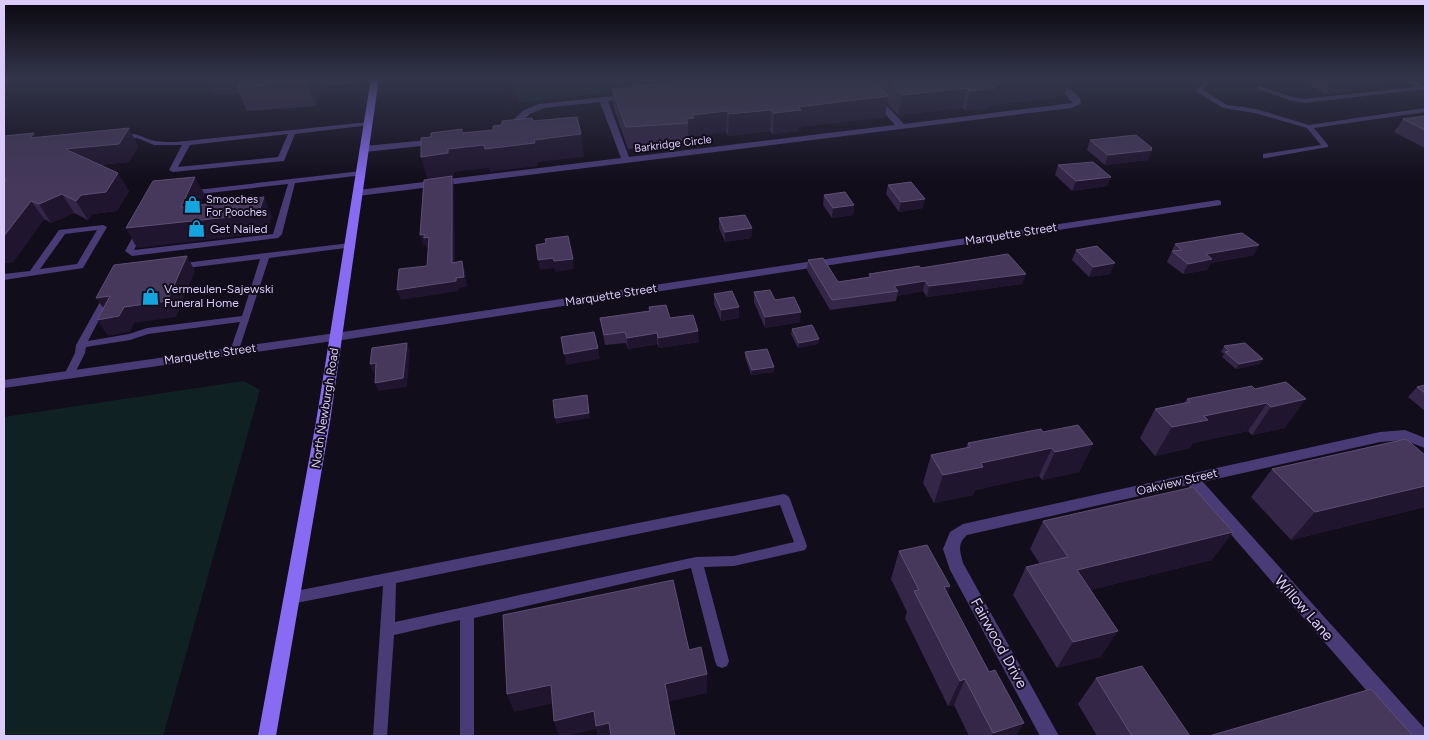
<svg xmlns="http://www.w3.org/2000/svg" width="1429" height="740" viewBox="0 0 1429 740" font-family="Figtree,sans-serif">
<rect width="100%" height="100%" fill="#120d1b"/>
<path fill="#102124" d="M512,78H730L518,103Z
M244,381L260,390L163,736H4V417Z"/>
<g fill="none" stroke-linecap="round" stroke-linejoin="round">
<path fill="#493c76" fill-rule="evenodd" d="M1194,78H1226L1209,82L1203,90L1227,105L1256,109L1309,125L1425,108V112L1314,128L1328,145V147L1266,158H1263V154L1321,145L1307,128L1255,113L1223,108L1197,92L1196,91L1203,81Z
M1260,86L1292,97L1304,99L1423,86L1425,87V89L1304,103L1289,100L1258,89V87Z
M368,122L370,123V125L295,134L284,161L173,172L169,170L182,145H154L137,138L122,139L119,137C132,129 142,138 155,141C161,142 169,142 176,142ZM288,134L278,157L178,167L190,145Z
M361,171H364V175L295,183L282,234L278,238L132,256L125,251L136,231L140,229L144,231L134,250L273,234L288,184L191,195H188V191Z
M103,225L107,227L83,268L4,280V274L30,271L59,230ZM97,230L77,264L40,269L65,234Z
M350,243H353V247L269,258L238,353H232L230,351L240,322L148,334L130,340L86,347L85,353L73,377H65L64,375L75,353L76,345L105,293H111L112,295L88,341L129,334L147,328L242,316L260,259L179,269L175,266L176,264Z
M784,494L788,496L790,499L807,546L805,550L734,566L704,567L729,661L727,666L722,668L717,666L715,661L691,568L474,618V736H460V620L394,635L387,736H373L383,586L291,604L286,602L284,598L286,594L291,592ZM780,505L794,542L734,556L696,557L395,622L396,583Z"/>
<path fill="#493c76" fill-rule="evenodd" d="M358,78L379,79L375,81L305,88L301,86L305,84Z
M853,78H861L904,124L1073,103L1050,78H1058L1080,98L1081,104L1071,108L358,196L353,193L358,190L621,158L600,102L544,108L530,114L509,132L502,130L524,110L539,104L633,94V98L608,101L629,157L895,125Z
M1399,78H1409L1425,86V91Z
M437,139L441,142L440,144L365,152L361,149L365,146Z
M1218,200L1221,201V205L336,341L330,337L336,333Z
M1405,430L1425,438V448L1404,440L1380,442L1203,482L1425,729V736H1406L1188,485L967,535C957,544 960,551 963,563L1059,736H1040L950,570L943,549L950,532L963,524L1380,432Z"/>
<path fill="#493c76" fill-rule="evenodd" d="M336,333L342,337L340,340L4,388V380Z"/>
<path fill="#876bf2" fill-rule="evenodd" d="M371,78H379L330,422L276,736H258L316,422Z"/>
</g>
<path fill="#342647" d="M205,78H324L319,79L321,87L316,106L247,111L239,93L213,95L212,94Z
M681,78H1069L1064,96L991,105L990,108L966,111L962,108L898,115L887,103L885,117L799,127V131L773,134L770,131L728,136L726,132L694,136V139L688,140V144L628,149L614,109L612,89L681,81Z
M1295,78H1389L1384,87L1326,94Z
M1425,116V148L1394,132L1403,119Z
M34,133L36,137L138,146L129,162L100,165L129,191L117,211L92,214L88,220L74,213L51,223L44,219L13,262L4,263V136Z
M1090,140L1152,148L1148,160L1105,165L1087,150Z
M1058,165L1111,177L1107,186L1072,191L1055,175Z
M888,185L923,208L899,212L886,194Z
M824,195L854,205L853,215L832,218L823,205Z
M719,218L752,228L751,238L725,242L719,228Z
M1175,244L1254,255L1211,263L1207,270L1183,274L1167,262Z
M1076,250L1110,274L1089,277L1072,260Z
M808,260L838,282L869,277V274L921,268L1026,274L1022,284L927,297L923,291L897,296L896,301L830,310L807,270Z
M754,292L775,300L800,322L765,328L754,302Z
M714,294L739,318L721,321L714,304Z
M649,307L670,318L699,342L659,348L657,344L628,349L626,343L605,345L600,318L649,311Z
M792,329L819,339L818,344L798,348L791,334Z
M1224,346L1260,364L1236,369L1222,357L1224,354L1221,352Z
M745,352L774,372L751,375L745,357Z
M1286,382L1285,428L1252,435L1248,431L1193,443L1190,448L1155,456L1140,438L1155,409L1184,403L1187,399L1255,389Z
M1425,385V411L1408,397L1417,387Z
M1043,432L1093,444L1079,472L1042,480L1039,476L975,490L973,495L934,503L923,483L931,455L966,448L968,443Z
M1425,455V507L1291,540L1251,497L1272,469Z
M1043,521L1212,560L1090,590L1118,631L1100,657L1057,668L1013,595L1026,567L1040,564L1030,549Z
M899,551L950,586L947,593L1016,736H969L954,705L948,706L905,618L907,612L891,579Z
M1096,678L1190,736H1097L1078,704Z"/>
<path fill="#1f152e" d="M205,78H253L237,87L239,93L213,95L212,94Z
M286,78H324L319,79L321,87L316,106L308,82Z
M1047,78H1069L1064,96L991,105L990,108L966,111L970,91L991,85Z
M1358,78H1389L1384,87L1326,94L1333,82Z
M967,88L962,108L898,115L902,95Z
M888,96L885,117L799,127V131L773,134L774,113L798,107Z
M771,110L770,131L728,136L729,114Z
M727,111L726,132L694,136V139L688,140V123L686,119L692,115Z
M129,128L138,146L129,162L76,167L65,149Z
M462,129L466,147L581,134L584,157L538,162V166L490,172L489,168L454,172V176L452,177L454,186L455,273L421,157L448,149L462,133Z
M34,133L45,151L30,138Z
M1152,148L1148,160L1105,165L1108,155Z
M118,173L129,191L117,211L92,214L88,220L76,201L81,195Z
M195,177L205,195L193,221L264,197L272,216L267,233L137,248L126,228L181,207Z
M1111,177L1107,186L1072,191L1076,181Z
M62,194L74,213L51,223L39,204Z
M925,199L923,208L899,212L901,202Z
M31,201L44,219L13,262L4,263V236Z
M854,205L853,215L832,218L833,208Z
M752,228L751,238L725,242V232Z
M424,234L429,237L432,248H427L426,245H423L420,235Z
M1259,245L1254,255L1211,263L1207,270L1183,274L1188,264L1206,254Z
M187,256L195,271L176,317L134,323L130,332L108,336L97,320L124,307Z
M553,258L555,268L540,270L538,260Z
M573,259L574,269L555,272L554,261Z
M462,261L465,271L467,287L459,288V291L401,300L397,290L456,278Z
M1115,263L1110,274L1089,277L1093,267Z
M1026,274L1022,284L927,297L929,286Z
M925,281L923,291L897,296L898,291L894,286Z
M110,296L107,313L96,298Z
M739,307V318L721,321V310Z
M801,312L800,322L765,328V317Z
M698,331L699,342L659,348L658,338Z
M657,333V344L628,349L627,338Z
M819,339L818,344L798,348L799,343Z
M407,343L410,351L407,387L378,391L375,383Z
M598,348L600,359L566,365L564,354Z
M1263,359L1260,364L1236,369L1239,364Z
M376,363L380,372L373,373L370,364Z
M774,367V372L751,375L752,370Z
M587,395L590,418L556,424L555,418Z
M1306,399L1285,428L1252,435L1271,407Z
M1267,403L1248,431L1193,443L1190,448L1155,456L1172,427L1204,416Z
M1093,444L1079,472L1042,480L1055,452Z
M1052,448L1039,476L975,490L973,495L934,503L943,475L981,463Z
M1425,486V507L1291,540L1315,512Z
M1233,532L1212,560L1061,597L1077,570Z
M950,586L939,613L944,587Z
M1118,631L1100,657L1057,668L1073,642Z
M707,674V693L667,702L665,684Z
M965,679L954,705L948,706L960,681Z
M551,685L556,703L514,712L507,694Z
M594,711L609,723L612,736H598L596,729L567,736H559L554,721Z
M1024,723L1016,736H991L993,733Z"/>
<path fill="#45385b" stroke="#5d4f74" d="M243,78H309L308,82L237,87Z
M681,78H872L888,96L798,107L801,110L774,113L771,110L729,114L727,111L692,115L694,118L686,119L688,123L626,127L612,89L683,81Z
M886,78H1047L991,85L995,88L970,91L967,88L902,95Z
M1326,78H1358L1333,82Z
M1425,116V130L1403,119Z
M577,117L581,134L534,140L535,143L485,149L484,145L448,149V153L421,157V138L431,137V133L462,129V133L493,130V126L502,125V121L532,118L533,121Z
M129,128L119,144L65,149L118,173L106,192L81,195L76,201L62,194L39,204L31,201L4,236V183L6,180L4,179V136L34,133L30,138Z
M1136,135L1152,148L1150,149L1152,150L1108,155L1090,140Z
M1093,162L1111,177L1076,181L1058,165Z
M452,176V263L462,261L464,277L456,278V281L397,290L399,269L427,266L429,237L424,238V234L420,235L424,180Z
M195,177L181,207L264,197L258,214L126,228L153,181Z
M911,182L925,199L901,202L888,185Z
M845,192L854,205L833,208L824,195Z
M745,215L752,228L725,232L719,218Z
M1242,233L1259,245L1206,254L1212,259L1188,264L1172,251L1182,250L1175,244Z
M568,236L573,259L554,261L553,258L538,260L536,245L546,243L545,239Z
M1097,246L1115,263L1093,267L1076,250Z
M1008,254L1026,274L929,286L925,281L894,286L898,291L832,300L808,260L823,258L838,282L871,277L869,274L919,266L921,268Z
M187,256L167,301L124,307L119,316L97,320L110,296L96,298L114,265Z
M770,290L775,300L794,297L801,312L765,317L754,292Z
M732,291L739,307L721,310L714,294Z
M666,305L670,318L693,315L698,331L658,338L657,333L627,338L625,332L604,335L600,318L650,311L649,307Z
M812,325L819,339L799,343L792,329Z
M594,332L598,348L564,354L561,337Z
M407,343L403,378L375,383L376,363L370,364L372,348Z
M1245,343L1263,359L1239,364L1225,352L1229,351L1224,346Z
M767,349L774,367L752,370L745,352Z
M1286,382L1306,399L1271,407L1267,403L1204,416L1208,420L1172,427L1155,409L1190,402L1187,399L1252,386L1255,389Z
M1425,385V393L1417,387Z
M587,395L589,413L555,418L553,400Z
M1078,425L1093,444L1055,452L1052,448L981,463L983,467L943,475L931,455L970,447L968,443L1041,429L1043,432Z
M1406,439L1425,455V486L1315,512L1272,469Z
M1193,487L1233,532L1077,570L1118,631L1073,642L1026,567L1068,557L1043,521Z
M927,545L950,586L944,587L989,672L995,670L1024,723L993,733L965,679L960,681L914,591L919,590L899,551Z
M673,580L689,650L701,647L707,674L665,684L675,736H611L609,723L596,726L594,711L554,721L551,685L507,694L503,615Z
M1142,666L1190,736H1132L1096,678Z
M1371,689L1413,736H1209Z"/>
<linearGradient id="sky" x2="0" y2="1"><stop stop-color="#0a070f"/><stop offset="0.43" stop-color="#33354a"/><stop offset="1" stop-color="#33354a" stop-opacity="0"/></linearGradient>
<rect width="1429" height="182" fill="url(#sky)"/>
<defs>
<symbol id="shop-bare" viewBox="-9 -9 18 18"><path d="M-5-2.5h2.3a2.7 3.5 0 0 1 5.4 0H5L5.5 6h-11ZM-1.5-2.5h3a1.5 2.3 0 0 0-3 0Z" fill="#14a4de" stroke="#120d1b" stroke-width="2.5" paint-order="stroke"/></symbol>
</defs>
<g fill-rule="evenodd">
<use href="#shop-bare" x="180" y="192" width="25" height="25"/>
<use href="#shop-bare" x="184" y="216" width="25" height="25"/>
<use href="#shop-bare" x="138" y="284" width="25" height="25"/>
</g>
<g text-anchor="middle" dominant-baseline="central" stroke-width="4" stroke-linejoin="round" paint-order="stroke">
<g font-size="11" fill="#dacbfa" stroke="#120d1b">
<text transform="translate(673 144) rotate(-7)">Barkridge Circle</text>
</g>
<g font-size="11" fill="#dacbfa" stroke="#120d1b" text-anchor="start">
<text x="206" y="199">Smooches<tspan x="206" dy="13">For Pooches</tspan></text>
</g>
<g font-size="12" fill="#dacbfa" stroke="#120d1b" text-anchor="start">
<text x="210" y="229">Get Nailed</text>
<text x="164" y="289">Vermeulen-Sajewski<tspan x="164" dy="14">Funeral Home</tspan></text>
</g>
<g font-size="12" fill="#dacbfa" stroke="#120d1b">
<text transform="translate(1011 234) rotate(-9)">Marquette Street</text>
<text transform="translate(611 295) rotate(-9)">Marquette Street</text>
<text transform="translate(210 354) rotate(-8)">Marquette Street</text>
<text transform="translate(325 408) rotate(-81)">North Newburgh Road</text>
<text transform="translate(1177 482) rotate(-13)">Oakview Street</text>
</g>
<g font-size="15" fill="#dacbfa" stroke="#120d1b">
<text transform="translate(1304 608) rotate(49)">Willow Lane</text>
<text transform="translate(999 643) rotate(61)">Fairwood Drive</text>
</g>
</g>
<rect width="1429" height="740" fill="none" stroke="#dacbfa" stroke-width="10"/>
</svg>
